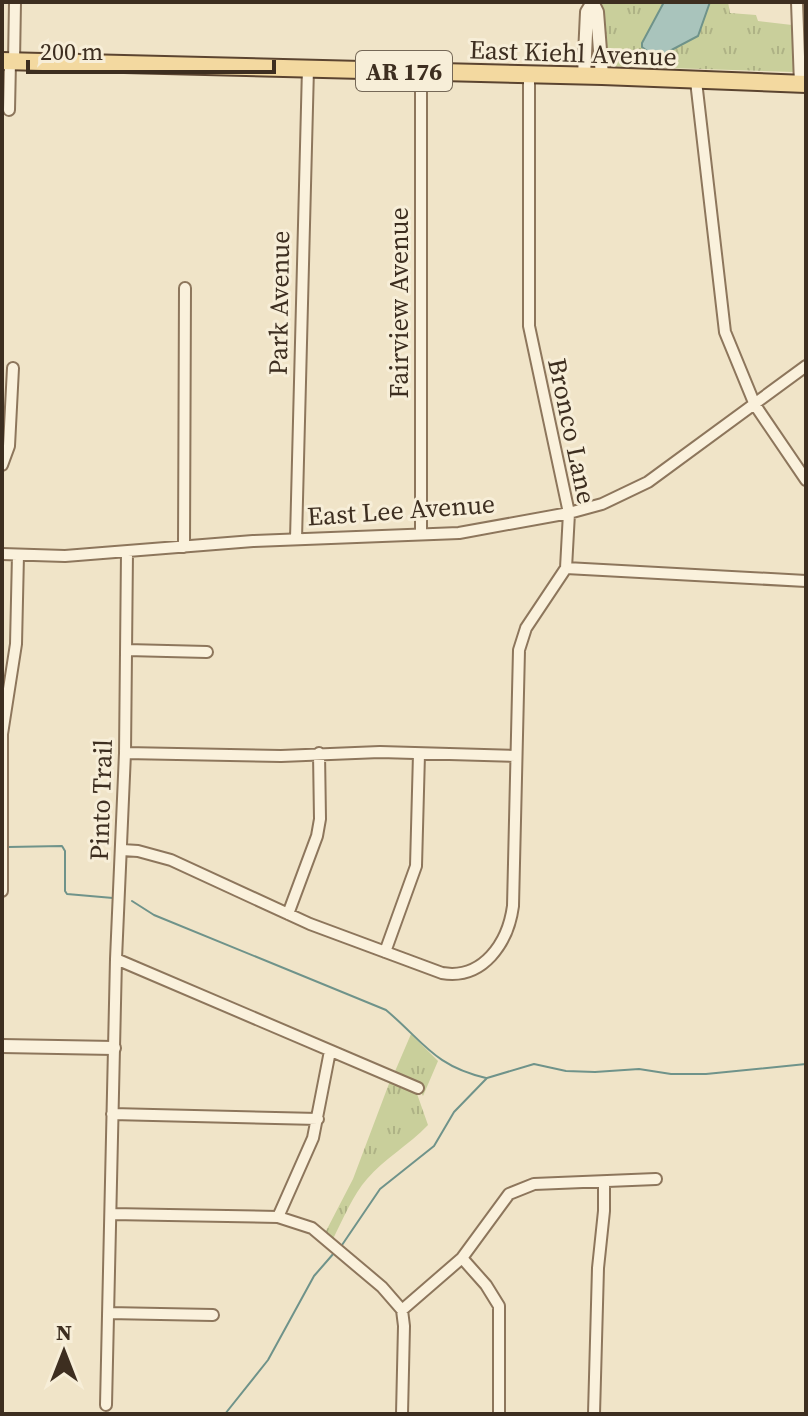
<svg xmlns="http://www.w3.org/2000/svg" width="808" height="1416" viewBox="0 0 808 1416" font-family="'Source Serif 4',serif">
<defs>
<pattern id="grass-tufts" width="24" height="20" patternUnits="userSpaceOnUse" patternTransform="scale(2)"><rect width="24" height="20" fill="#c9cf9b"/><path d="M3 7l-1-3M5 7V3M7 7l1-3M15 17l-1-3M17 17v-4M19 17l1-3" fill="none" stroke="#aeb285"/></pattern>
</defs>
<rect width="100%" height="100%" fill="#f0e4c8"/>
<path fill="url(#grass-tufts)" d="M601,2H728L730,13L756,15L758,21L792,25L793,72L606,66Z
M411,1034L438,1061L423,1096L417,1085L393,1076Z
M390,1081L416,1091L428,1125C409,1145 385,1158 367,1179C353,1195 343,1219 333,1239L325,1233L353,1179Z"/>
<path fill="#a9c4bc" stroke="#6f938a" stroke-width="2" d="M664,2H710L698,36L664,54L652,55L642,47V43Z"/>
<g fill="none" stroke-linecap="round" stroke-linejoin="round">
<path stroke="#6f938a" stroke-width="2" d="M8,847L62,846L65,851V891L67,894L113,898
M132,901L154,915L386,1010C424,1042 434,1066 486,1078
M342,1245L380,1189L434,1146L454,1112L487,1078L534,1064L566,1071L595,1072L639,1069L671,1074H706L806,1064
M225,1414L268,1360L314,1276L334,1253"/>
<defs>
<path id="minor" d="M797,2L800,84
M14,62L15,2
M421,72V534
M696,81L725,332L755,405L806,480
M9,110L10,62
M2,465L9,446L13,368
M296,539L308,68
M184,547L185,288
M2,554L65,556L253,541L459,533L569,513L602,504L648,482L806,366
M566,568L806,581
M127,650L207,652
M125,753L281,756L380,752L515,756
M122,850L138,851L171,860L310,924L442,973C483,980 508,943 513,906L519,650L526,628L566,568L569,513L529,326V75
M2,891V734L16,644L18,555
M288,914L317,836L320,819L319,753
M385,952L416,866L419,754
M116,959L418,1088
M112,1114L318,1119
M111,1214L278,1217L312,1228L382,1287L402,1310L404,1326L402,1414
M278,1217L313,1138L330,1051
M462,1258L486,1285L499,1306V1414
M402,1310L462,1258L509,1194L534,1184L656,1179
M108,1313L213,1315
M106,1405L116,959L125,753L127,552
M594,1414L598,1268L604,1211V1182"/>
<path id="tertiary" d="M592,2L597,12L602,76
M584,76L587,12L592,4
M2,1046L114,1048"/>
<path id="primary" d="M2,61L602,76L806,84"/>
</defs>
<use href="#minor" stroke="#8d765c" stroke-width="14"/>
<use href="#tertiary" stroke="#8d765c" stroke-width="16"/>
<use href="#primary" stroke="#5b4430" stroke-width="20"/>
<use href="#minor" stroke="#faf1dc" stroke-width="10"/>
<use href="#tertiary" stroke="#faf1dc" stroke-width="12"/>
<use href="#primary" stroke="#f3d9a0" stroke-width="16"/>
</g>
<g text-anchor="middle" dominant-baseline="central" stroke-width="6" stroke-linejoin="round" paint-order="stroke">
<rect fill="#f7eed8" stroke="#756857" stroke-width="2" x="356" y="51" width="96" height="40" rx="6"/>
<g font-size="24" font-weight="bold" fill="#3d2e20">
<text x="404" y="71">AR 176</text>
</g>
<g font-size="26" fill="#3d2e20" stroke="#f7eed8">
<text transform="translate(573 53) rotate(2)">East Kiehl Avenue</text>
<text transform="translate(279 303) rotate(-89)">Park Avenue</text>
<text transform="translate(399 303) rotate(-90)">Fairview Avenue</text>
<text transform="translate(572 431) rotate(78)">Bronco Lane</text>
<text transform="translate(401 510) rotate(-4)">East Lee Avenue</text>
<text transform="translate(101 800) rotate(-88)">Pinto Trail</text>
</g>
</g>
<rect width="808" height="1416" fill="none" stroke="#3d2e20" stroke-width="8"/>
<g transform="translate(64 1352)" stroke="#f7eed8" stroke-width="6" paint-order="stroke">
<path d="M0-6L14 30L0 20L-14 30Z" fill="#3d2e20"/>
<text y="-12" font-size="22" font-weight="bold" text-anchor="middle" fill="#3d2e20">N</text>
</g>
<path d="M28 60v12h246v-12" fill="none" stroke="#3d2e20" stroke-width="4"/>
<text x="40" y="60" font-size="24" fill="#3d2e20" stroke="#f7eed8" stroke-width="6" paint-order="stroke">200 m</text>
</svg>
